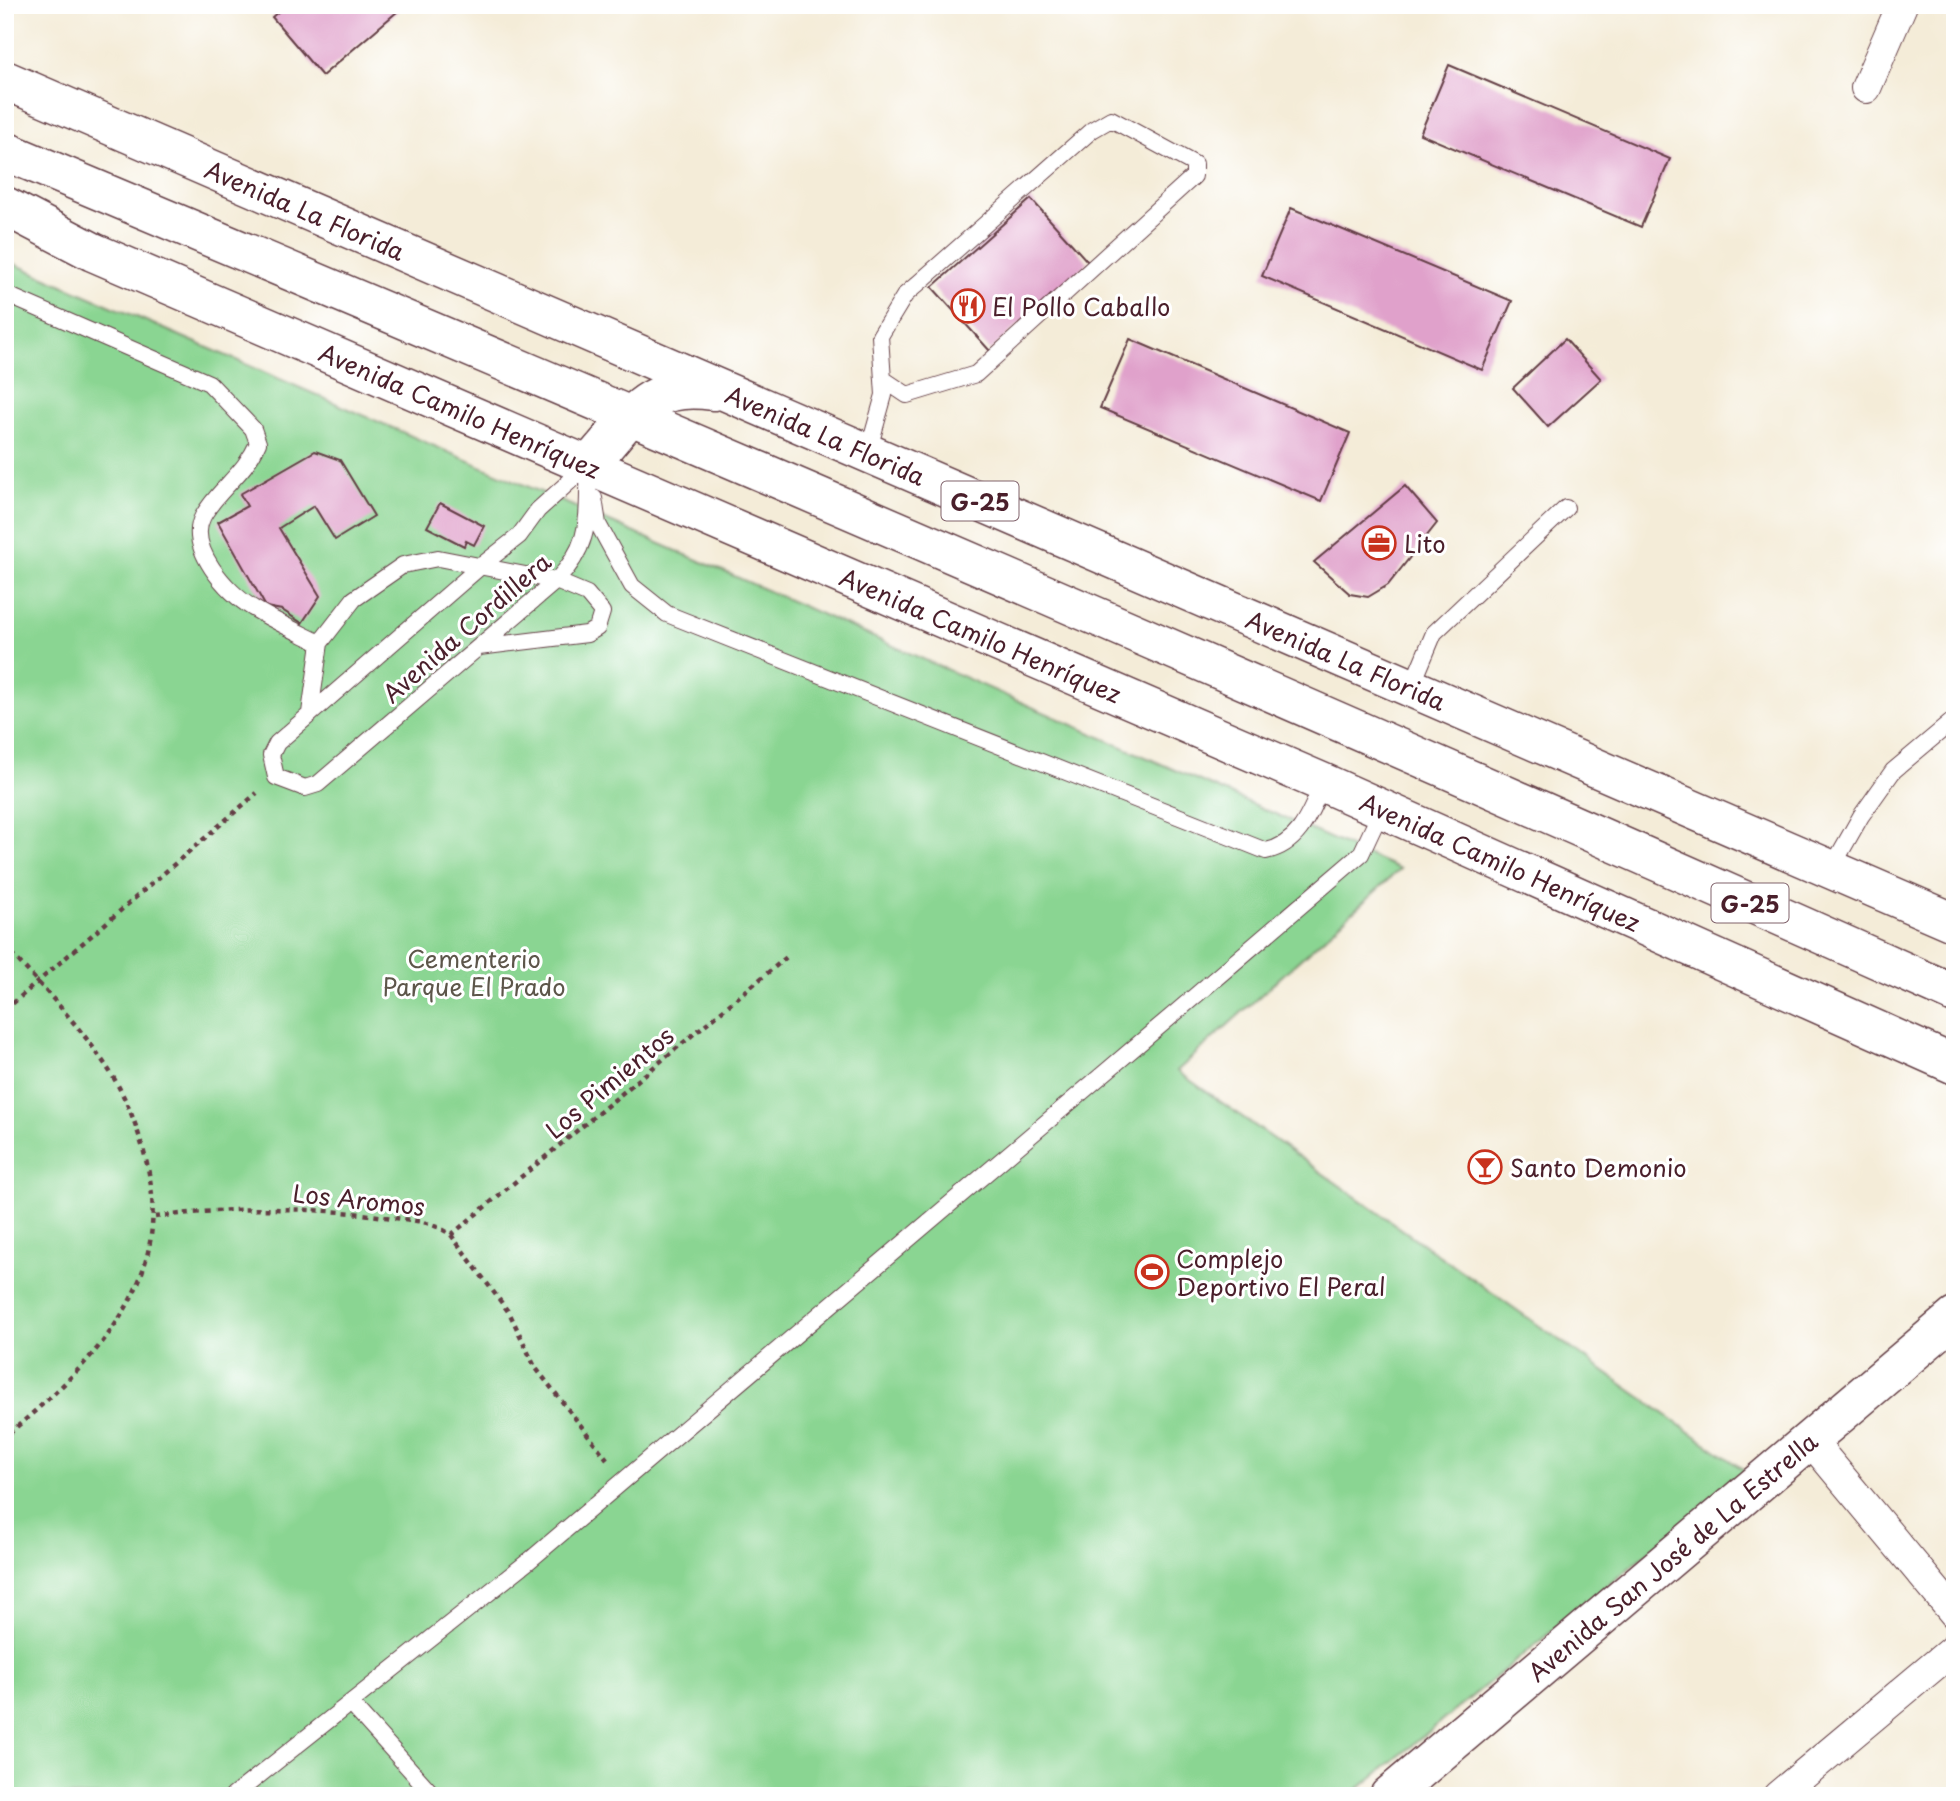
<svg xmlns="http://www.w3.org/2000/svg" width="1960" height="1801" viewBox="0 0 1960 1801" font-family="'Playpen Sans',sans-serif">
<rect width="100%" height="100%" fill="#fff"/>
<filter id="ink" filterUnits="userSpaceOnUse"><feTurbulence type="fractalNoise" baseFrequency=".0143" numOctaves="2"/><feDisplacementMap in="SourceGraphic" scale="14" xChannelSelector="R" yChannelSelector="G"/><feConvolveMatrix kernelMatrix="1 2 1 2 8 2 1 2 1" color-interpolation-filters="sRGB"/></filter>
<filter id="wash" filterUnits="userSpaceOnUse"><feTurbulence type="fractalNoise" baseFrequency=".00686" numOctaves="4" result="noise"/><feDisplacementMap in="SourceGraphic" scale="28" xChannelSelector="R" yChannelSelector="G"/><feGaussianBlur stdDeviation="1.57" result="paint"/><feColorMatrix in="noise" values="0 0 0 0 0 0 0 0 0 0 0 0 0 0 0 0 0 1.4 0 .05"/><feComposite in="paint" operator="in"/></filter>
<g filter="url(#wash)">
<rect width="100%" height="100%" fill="#f4ecd8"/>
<path fill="#8ad592" stroke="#6a7a5e" stroke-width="2" d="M5,260L716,568L1400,869L1177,1071L1747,1472L1350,1796H5Z"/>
<g id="blocks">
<path fill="#e0a1cb" d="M286,5H405L322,76L272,17Z
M1449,65L1670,159L1641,227L1420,134Z
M1031,199L1088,262L990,351L932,287Z
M1291,208L1512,301L1482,370L1262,276Z
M1130,339L1350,433L1321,501L1100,408Z
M1565,339L1601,379L1548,427L1513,388Z
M315,451L340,460L374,516L335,540L314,506L279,528L320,596L302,623L282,610L266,607L218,522L247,506L240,494Z
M1405,486L1437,523L1388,585L1368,597L1350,594L1314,562Z
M440,503L484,526L474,545L466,541L464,546L427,527Z"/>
</g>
</g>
<g filter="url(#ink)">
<use href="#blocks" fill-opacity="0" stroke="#643e45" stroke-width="2"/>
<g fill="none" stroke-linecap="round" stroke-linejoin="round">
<defs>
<path id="service" d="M5,294L209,383L253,429L258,443C245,474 218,489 203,516C186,547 227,593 253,608C274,621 298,632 320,643
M868,452L884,395L880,336L905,295L1092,130L1111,119L1194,164V176L976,374L907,395L883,379
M589,464C586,516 594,541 556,581L318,784L305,788L276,777L271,755L277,743L482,565L519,536L538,510Z
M594,498L598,524L632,586L667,614L1266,851C1300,844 1310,813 1323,783
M1411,688L1434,633L1566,508
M310,713L320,643L354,599L403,565L438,558L556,581L587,594L602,612L597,628L587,634L479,647
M1831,869L1861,816L1893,771L1955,719
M351,1704L434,1796
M233,1796L530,1560L1174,1014L1361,854L1382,809"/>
<path id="minor" d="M1866,88L1902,5
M1811,1441L1955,1614
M1778,1796L1955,1648"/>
<g id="tertiary">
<path id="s1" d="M5,206L93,252L1324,783L1955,1065"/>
<path id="s2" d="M1389,1796L1955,1317"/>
</g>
<g id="primary">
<path id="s3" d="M5,80L1955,923"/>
<path d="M5,151C658,425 1308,705 1955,994"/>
<path d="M589,464C631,419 645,381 713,391"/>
</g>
</defs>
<use href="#service" stroke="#643e45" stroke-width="18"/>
<use href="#minor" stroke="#643e45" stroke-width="32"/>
<use href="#tertiary" stroke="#643e45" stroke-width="41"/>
<use href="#primary" stroke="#643e45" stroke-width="41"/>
<path stroke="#643e45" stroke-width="4.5" stroke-dasharray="5 5" stroke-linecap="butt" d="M5,946C38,983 74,1019 102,1060C123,1089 136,1122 145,1156C179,1283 93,1362 5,1437
M5,1010L257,793
M155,1217C232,1207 308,1206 385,1217C409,1220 432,1220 451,1235L510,1314L535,1367L607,1459
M451,1235L788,956"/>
<use href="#service" stroke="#fff" stroke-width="16"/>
<use href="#minor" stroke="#fff" stroke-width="30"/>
<use href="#tertiary" stroke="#fff" stroke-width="38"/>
<use href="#primary" stroke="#fff" stroke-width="38"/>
</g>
</g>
<defs>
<symbol id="restaurant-ring" viewBox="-11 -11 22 22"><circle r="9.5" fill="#fff" stroke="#c8321e" stroke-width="1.5"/><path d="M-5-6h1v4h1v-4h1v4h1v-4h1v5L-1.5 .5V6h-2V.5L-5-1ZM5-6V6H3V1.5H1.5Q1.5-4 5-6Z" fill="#c8321e"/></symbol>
<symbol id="office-ring" viewBox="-11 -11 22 22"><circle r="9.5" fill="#fff" stroke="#c8321e" stroke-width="1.5"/><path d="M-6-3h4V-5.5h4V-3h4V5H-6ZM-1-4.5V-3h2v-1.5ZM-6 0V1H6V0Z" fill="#c8321e"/></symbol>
<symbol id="bar-ring" viewBox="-11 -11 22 22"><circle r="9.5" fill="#fff" stroke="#c8321e" stroke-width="1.5"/><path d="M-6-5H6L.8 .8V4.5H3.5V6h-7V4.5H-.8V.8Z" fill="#c8321e"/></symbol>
<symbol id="stadium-ring" viewBox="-11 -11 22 22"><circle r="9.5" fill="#fff" stroke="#c8321e" stroke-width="1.5"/><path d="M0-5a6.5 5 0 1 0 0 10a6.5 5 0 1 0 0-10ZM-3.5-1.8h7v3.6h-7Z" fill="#c8321e"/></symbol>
</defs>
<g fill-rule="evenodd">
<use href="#restaurant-ring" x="949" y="287" width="38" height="38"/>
<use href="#office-ring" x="1360" y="524" width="38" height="38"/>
<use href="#bar-ring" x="1466" y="1148" width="38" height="38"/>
<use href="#stadium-ring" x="1133" y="1253" width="38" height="38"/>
</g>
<g text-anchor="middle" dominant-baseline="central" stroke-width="6" stroke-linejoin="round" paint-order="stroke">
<g fill="#fff" stroke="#80626b" stroke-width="2">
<rect x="941.5" y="481.5" width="77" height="39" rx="5"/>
<rect x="1711.5" y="883.5" width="77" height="39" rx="5"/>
</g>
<g font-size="23" font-weight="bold" fill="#4a1f2b">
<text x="980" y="501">G-25</text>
<text x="1750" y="903">G-25</text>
</g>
<g font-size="24" fill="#4a1f2b" stroke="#fff">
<text stroke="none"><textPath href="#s3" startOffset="327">Avenida La Florida</textPath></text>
<text stroke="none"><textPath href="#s1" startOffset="499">Avenida Camilo Henríquez</textPath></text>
<text stroke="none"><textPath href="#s3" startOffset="894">Avenida La Florida</textPath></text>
<text transform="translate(466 627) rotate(-41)">Avenida Cordillera</text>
<text stroke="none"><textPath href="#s1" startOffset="1066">Avenida Camilo Henríquez</textPath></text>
<text stroke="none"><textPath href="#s3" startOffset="1461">Avenida La Florida</textPath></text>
<text stroke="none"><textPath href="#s1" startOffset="1633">Avenida Camilo Henríquez</textPath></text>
<text transform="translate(609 1082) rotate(-40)">Los Pimientos</text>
<text transform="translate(359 1199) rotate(6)">Los Aromos</text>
<text stroke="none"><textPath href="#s2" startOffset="371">Avenida San José de La Estrella</textPath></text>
</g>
<g font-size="24" fill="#4a1f2b" stroke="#fff" text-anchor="start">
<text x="992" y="306">El Pollo Caballo</text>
<text x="1404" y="543">Lito</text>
<text x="1510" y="1167">Santo Demonio</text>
<text x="1176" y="1258">Complejo<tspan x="1176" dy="28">Deportivo El Peral</tspan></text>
</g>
<g font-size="24" fill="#5d564a" stroke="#fff">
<text x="474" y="958">Cementerio<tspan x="474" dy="28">Parque El Prado</tspan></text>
</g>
</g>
<rect width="1960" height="1801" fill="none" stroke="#fff" stroke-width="28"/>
</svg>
